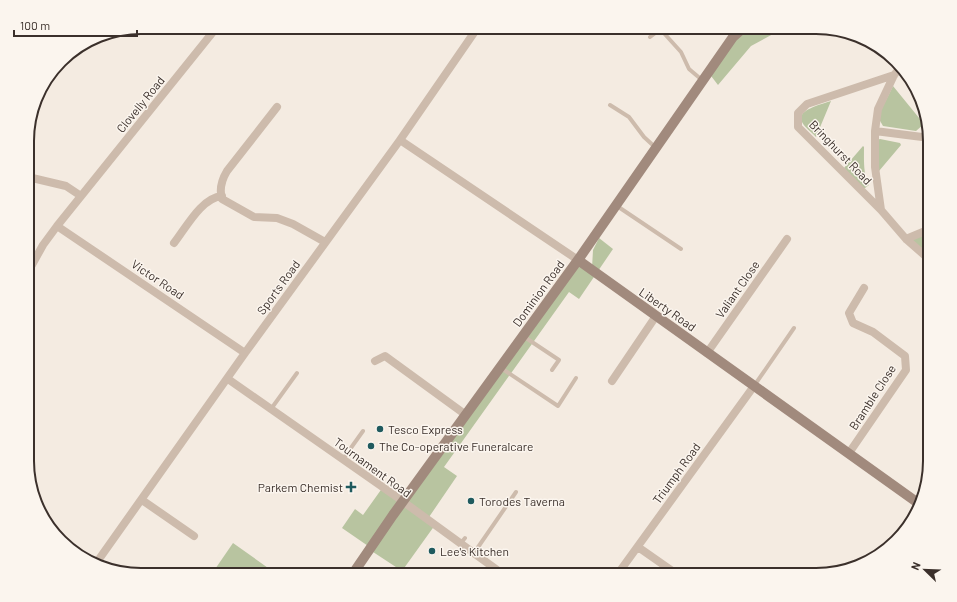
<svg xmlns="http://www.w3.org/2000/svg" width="957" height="602" viewBox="0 0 957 602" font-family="Barlow,sans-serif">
<rect width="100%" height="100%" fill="#f4ebe1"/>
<path fill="#b8c4a0" d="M744,27H786L751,46L718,85L708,72Z
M893,86L924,124L916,131L883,126L879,119L881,110Z
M831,101L816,137C812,132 805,128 802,122C795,110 823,104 831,101Z
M880,139L900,143L901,145L879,171L877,140Z
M863,146L864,147C864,159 863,175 869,185L865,188H862L844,168Z
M930,229V260L906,239Z
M599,238L613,249L579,299L569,292L444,467L457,476L427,520L435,525L402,571L370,550L371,548L342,528L355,509L363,515L383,487L403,503L578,260L592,268L593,250Z
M233,543L278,575H211Z"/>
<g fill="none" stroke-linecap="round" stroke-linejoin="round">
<path stroke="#cdbbac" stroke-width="4" d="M461,27L473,35
M650,37L658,31H662L681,52L689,69L702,80
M610,105L629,117L644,137L656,148
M617,206L681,249
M523,336L559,360L552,370
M501,368L558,406L576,378
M754,386L794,328
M271,409L297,373
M343,459L363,431
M461,543L465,538
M474,553L516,492"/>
<path stroke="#cdbbac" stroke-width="8" d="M900,68L894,75L878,109L875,131V167L881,210L906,239L930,260
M277,107L227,171C221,181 219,189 222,199L254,217L277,218L293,224L325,242
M875,131L930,138
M400,140L578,260
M28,177L66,186L81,196
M881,210L798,127V113L807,104L894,75
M57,226L245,353
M906,239L930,229
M174,243C186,228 201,198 222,196
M28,272L43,245L57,226L217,27
M707,353L787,239
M375,361L385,356L466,415
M228,379L394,495L504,575
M612,381L656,316
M849,453L906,370L905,356L873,332L853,323L849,313L864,288
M142,500L194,536
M638,547L678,575
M97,562L245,353L400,140L478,27
M617,575L754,386"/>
<path stroke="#a18a7d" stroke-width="10" d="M578,260L918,503
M352,575L393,515L578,260L733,37L744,27"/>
</g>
<g fill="#1f5a5e" stroke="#fbf5ee" stroke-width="1.5">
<circle cx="380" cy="429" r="4"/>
<circle cx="371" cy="446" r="4"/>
<path d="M349 481h4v4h4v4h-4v4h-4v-4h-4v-4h4z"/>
<circle cx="471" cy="501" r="4"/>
<circle cx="432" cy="551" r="4"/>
</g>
<g text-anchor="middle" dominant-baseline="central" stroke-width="3" stroke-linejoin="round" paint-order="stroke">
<g font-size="12" fill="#3b302b" stroke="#fbf5ee">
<text transform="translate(140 104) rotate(-51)">Clovelly Road</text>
<text transform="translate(841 152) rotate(46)">Bringhurst Road</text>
<text transform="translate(158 279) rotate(34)">Victor Road</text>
<text transform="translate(278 287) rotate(-54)">Sports Road</text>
<text transform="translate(737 289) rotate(-55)">Valiant Close</text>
<text transform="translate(538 293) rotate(-54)">Dominion Road</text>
<text transform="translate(668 309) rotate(35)">Liberty Road</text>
<text transform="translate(872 397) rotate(-57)">Bramble Close</text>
<text transform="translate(373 467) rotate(36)">Tournament Road</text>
<text transform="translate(676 473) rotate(-54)">Triumph Road</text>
</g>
<g font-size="12" fill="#3b302b" stroke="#fbf5ee" text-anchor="start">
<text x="388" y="429">Tesco Express</text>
<text x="379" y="446">The Co-operative Funeralcare</text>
<text x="343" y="487" text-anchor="end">Parkem Chemist</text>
<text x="479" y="501">Torodes Taverna</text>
<text x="440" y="551">Lee's Kitchen</text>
</g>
</g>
<path d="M0 0H957V602H0ZM141 34H816A107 107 0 0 1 923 141V461A107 107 0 0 1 816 568H141A107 107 0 0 1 34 461V141A107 107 0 0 1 141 34Z" fill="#fbf5ee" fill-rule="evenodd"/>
<path fill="none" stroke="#3b302b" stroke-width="2" d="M141 34H816A107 107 0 0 1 923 141V461A107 107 0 0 1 816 568H141A107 107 0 0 1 34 461V141A107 107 0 0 1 141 34Z"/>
<g transform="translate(925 570) rotate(293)" stroke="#fbf5ee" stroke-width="3" paint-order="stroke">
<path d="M0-3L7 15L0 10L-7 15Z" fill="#3b302b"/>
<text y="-6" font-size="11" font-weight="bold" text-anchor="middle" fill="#3b302b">N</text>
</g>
<path d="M14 30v6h123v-6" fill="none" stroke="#3b302b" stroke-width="2"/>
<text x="20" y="30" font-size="12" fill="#3b302b" stroke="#fbf5ee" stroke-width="3" paint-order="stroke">100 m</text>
</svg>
